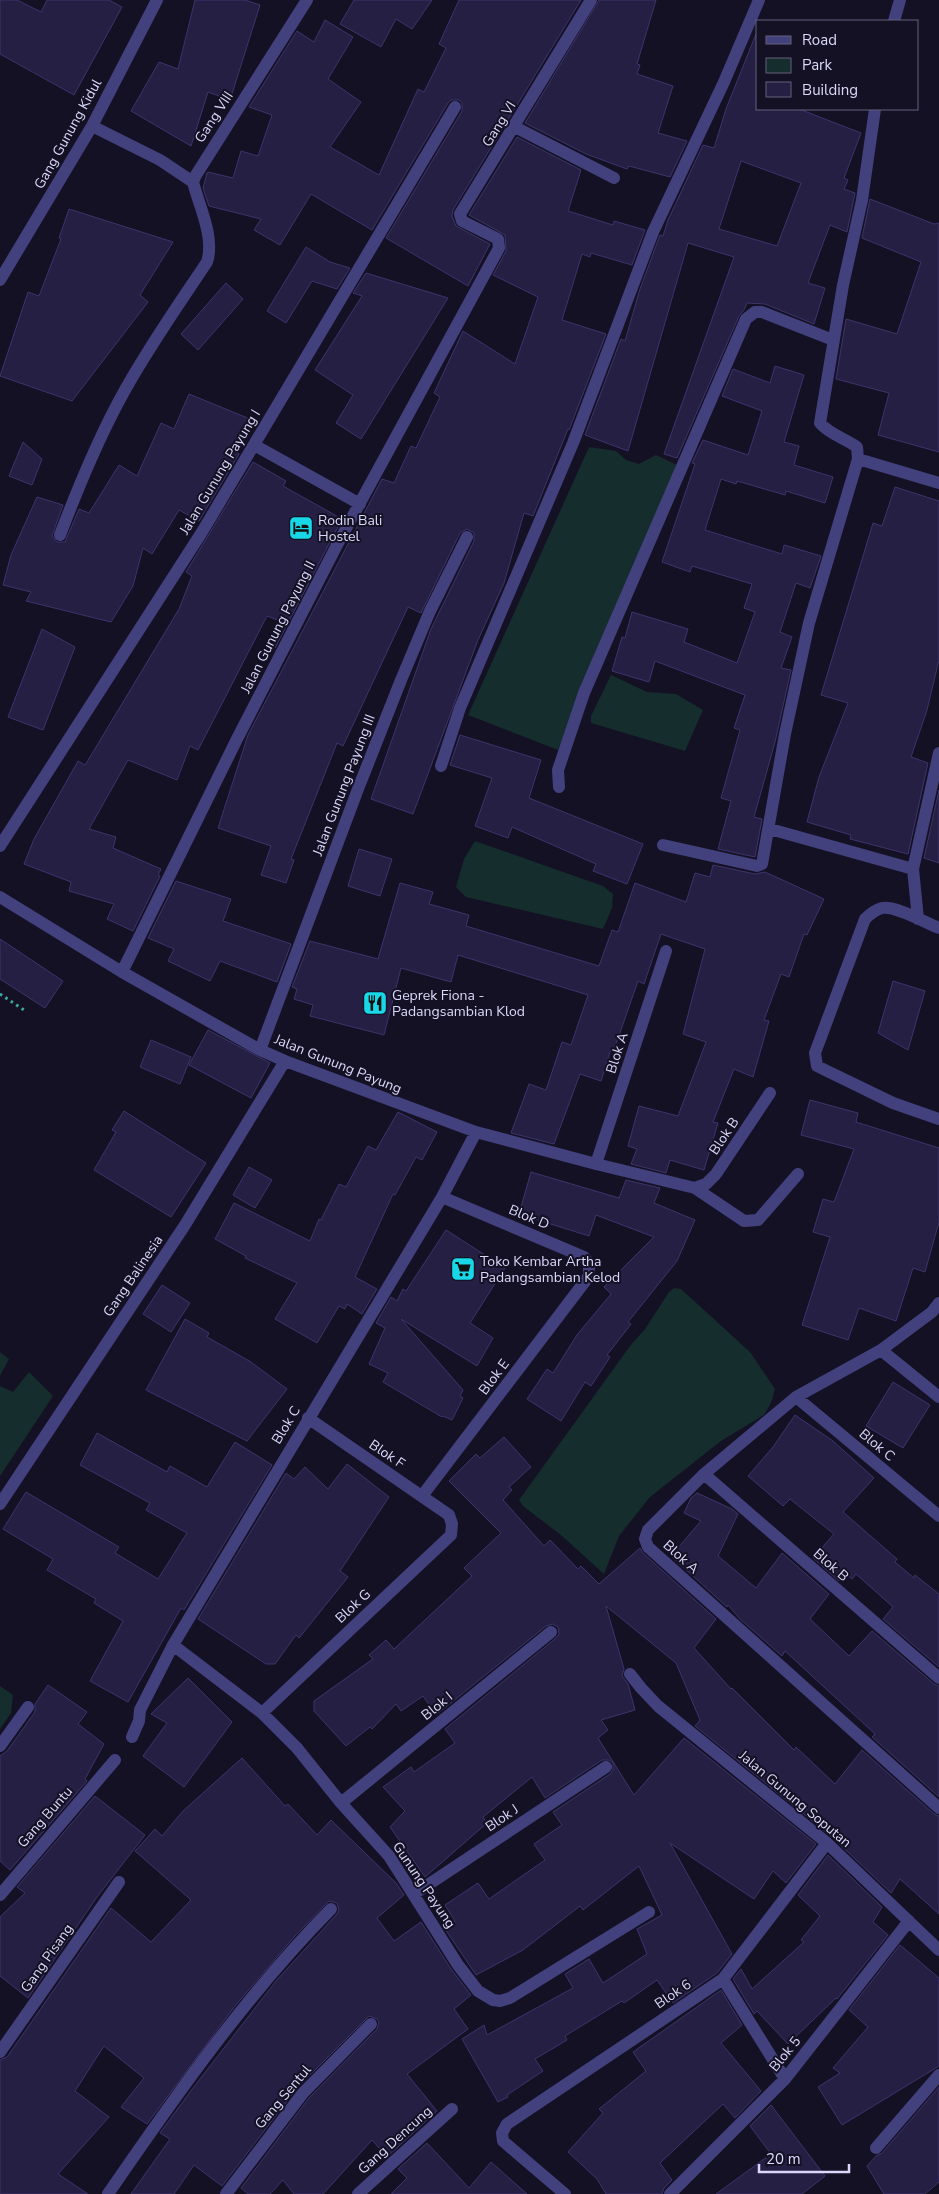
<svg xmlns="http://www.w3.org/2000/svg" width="939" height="2194" viewBox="0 0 939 2194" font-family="'Nunito Sans',sans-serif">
<rect width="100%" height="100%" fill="#141124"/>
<path fill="#152d2c" d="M589,447L616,451L626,460L639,464L656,455L677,465L558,750L468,715Z
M611,675L647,692L676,694L703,710L685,751L591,723V716Z
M475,841L603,886L613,894L612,908L603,929L466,897L456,887L464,859Z
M674,1288L681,1289L750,1352L775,1389L771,1403L764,1415L721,1441L650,1497L619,1536L604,1574L562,1536L523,1506L519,1500L630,1346L645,1329L669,1292Z
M0,1352L9,1359L0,1376Z
M29,1372L53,1396L0,1476V1386L13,1392Z
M0,1686L13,1695L11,1713L0,1729Z"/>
<path fill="#251f43" stroke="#3d346c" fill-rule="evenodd" d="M0,0H17L41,12L47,0H109L122,7L74,95L0,54Z
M195,0H245L260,5L230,100L208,92L191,146L131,111L159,62L178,69Z
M354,0H432L412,29L396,19L381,47L340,24Z
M459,0H581L453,210L452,216L456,226L490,244L468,286L386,238L462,111V103L459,100H451L448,103L372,230L311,194L280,245L254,230L261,219L209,206L203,188L207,173L208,172L233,178L241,151L258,156L272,115L249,107L297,31L314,42L325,20L353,37L328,79L361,102L330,147L379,175L418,89L424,92L446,48L439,44Z
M599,0H656L637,64L640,65L637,74L673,86L658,133L687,141L670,177L629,166L627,169L586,154L525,123Z
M756,34L758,35V109H799L861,133L844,178L848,180L844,189L855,193L847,232L830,225L808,283L825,288L814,324L765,304L747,303L744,310L739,316L677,458L664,454L734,257L688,243L628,451L585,435L621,339L625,341L640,289L660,235L663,236L668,220L703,145L714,148L726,109ZM741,161L801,183L777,246L719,229Z
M517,137L581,170L568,211L613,225L614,221L645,230L632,265L591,253L590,257L582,254L562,320L606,334L569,430L568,429L533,516L524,513L504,583L478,640L413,814L371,799L431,629L474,541V533L467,529L460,533L421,613L408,607L343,746L337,743L291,859L294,860L286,883L261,875L271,846L218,828L248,735L382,479L394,483L411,446L416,448L440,397L434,393L463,331L515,364L538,297L493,275L506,251L505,235L469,215Z
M870,199L934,224L939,223V452L878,435L889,393L836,379L846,319L897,334L921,262L862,238Z
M69,209L173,242L140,295L148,302L72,401L0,376L28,292L39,296L61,239L59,238Z
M306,247L330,262L350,268L337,289L312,281L286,323L267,311Z
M366,273L448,298L361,439L336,423L353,395L315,370L362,296L353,293Z
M226,283L243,299L198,350L181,334Z
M775,366L804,375L784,442L799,446L794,465L833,477L825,503L786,491L785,495L737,481L736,484L721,479L705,530L782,554L784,545L821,556L810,588L796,583L780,632L792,637L781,668L791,670L775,742L754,817L762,819L755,857L718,849L731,801L721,798L740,730L734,728L745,695L655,661L649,682L612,671L622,637L625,638L632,612L688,629L684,642L737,663L755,612L744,608L752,584L692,566L690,572L662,562L695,464L692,463L703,440L748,455L762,411L722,396L733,369L770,383Z
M189,394L250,419L236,452L239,454L199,521L179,510L152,554L143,548L133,586L111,622L26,601L31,592L3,585L11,555L37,497L63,505L52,536L57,542H65L79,509L89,513L119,465L137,476L161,423L174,429Z
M23,442L42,459L32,485L9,476Z
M253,462L286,481L283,486L342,519L275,648L283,622L267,616L198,750L190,746L177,780L128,760L89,829L116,837L113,848L161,869L158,875L160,876L133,931L107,919L114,904L69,891L71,882L24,864L34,839L78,761L85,765L87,762L179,609L192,576L186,572Z
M895,487L939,501V660L927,710L911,757L928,763L908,854L850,839L851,835L807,822L819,777L848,703L821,695L873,523L882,526Z
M42,629L75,647L43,730L8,717Z
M460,735L541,760L529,798L643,844L627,884L593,871L596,864L512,827L508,838L475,826L492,778L450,765Z
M939,790V863L924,858Z
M359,849L392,859L380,896L348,886Z
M713,865L755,874L765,872L824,899L807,935L804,934L789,977L781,974L764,1020L769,1021L753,1077L734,1069L713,1122L718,1123L704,1170L670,1160L666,1173L631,1164L637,1149L628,1146L639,1106L678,1116L706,1042L683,1034L705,949L661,934L644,984L638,981L614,1050L611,1049L601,1081L580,1074L554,1144L511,1133L529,1084L546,1090L562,1042L571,1045L588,995L458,955L451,982L401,968L384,1035L310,1016L313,1005L294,999L297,989L292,987L310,941L378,959L400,883L433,892L429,904L469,915L466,926L599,966L612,930L618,932L635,883L686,902L695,873L710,877Z
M176,881L231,899L223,921L291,944L277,982L220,961L210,981L168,961L174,949L148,938Z
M0,939L63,981L45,1008L0,979Z
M893,981L925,991L908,1050L878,1033Z
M208,1030L270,1063L251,1098L189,1065Z
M151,1040L191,1057L180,1084L140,1067Z
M810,1100L858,1113L856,1122L939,1148V1222L925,1272L913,1268L896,1321L859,1308L848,1340L802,1325L830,1237L813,1232L823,1199L834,1202L854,1149L801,1135Z
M124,1111L206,1163L171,1217L94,1170L116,1132L112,1130Z
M398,1112L437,1132L422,1160L416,1157L395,1195L393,1194L355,1277L377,1289L362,1314L347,1304L345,1309L339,1306L317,1343L275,1319L297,1283L245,1258L246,1256L215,1239L234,1203L310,1241L319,1219L321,1220L339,1184L346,1187L368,1146L376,1150Z
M249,1167L272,1180L255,1208L233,1195Z
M531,1172L619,1198L626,1180L660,1188L654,1203L695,1220L677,1261L628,1322L631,1324L607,1355L610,1357L591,1386L585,1382L561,1421L527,1399L547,1369L553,1373L577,1335L611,1294L604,1287L654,1237L596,1215L589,1236L519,1214Z
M446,1230L505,1268L470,1323L493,1338L477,1366L401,1319L463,1390L460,1396L463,1398L452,1420L443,1416L442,1417L383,1382L388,1373L369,1364L385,1328L376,1323L391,1297L397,1301L403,1289L406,1291Z
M162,1285L190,1303L171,1332L143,1314Z
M185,1319L209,1333L207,1337L251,1362L287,1389L247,1441L146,1390Z
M893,1382L930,1405L903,1448L866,1426Z
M795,1415L833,1441L874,1478L843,1512L897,1559L895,1562L914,1578L915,1575L939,1594V1667L883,1619L893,1607L856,1574L852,1579L845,1573L839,1581L813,1558L834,1534L790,1499L783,1506L748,1476L773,1447Z
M97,1433L167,1472L170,1466L207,1487L235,1442L272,1465L184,1610L181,1608L128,1702L90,1681L123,1621L94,1603L96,1599L47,1570L53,1559L3,1529L26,1492L119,1547L115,1553L158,1579L187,1533L146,1510L150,1503L80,1465Z
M504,1437L531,1467L509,1487L512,1490L503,1500L544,1546L550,1540L578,1569L581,1566L599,1584L640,1548L643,1553L716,1619L694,1648L731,1689L732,1688L794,1750L796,1747L835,1784L862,1750L934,1814L939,1816V1914L900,1879L891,1893L832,1837L695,1726L700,1720L676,1663L606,1606L624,1669L622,1676L628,1684L635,1710L601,1720L608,1730L598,1738L634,1795L684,1738L816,1844L786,1883L773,1871L754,1899L670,1843L732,1954L717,1973L673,2003L657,1980L624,2003L622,2001L565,2036L567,2040L535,2059L543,2071L507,2095L508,2097L498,2102L462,2039L484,2025L487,2035L573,1988L565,1974L589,1959L603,1983L647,1954L637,1929L662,1915L639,1866L583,1910L580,1906L523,1950L476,1975L445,1929L455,1921L445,1905L478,1883L489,1899L545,1860L534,1844L562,1825L553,1812L610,1774L613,1770V1763L609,1760H602L545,1798L532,1777L483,1817L487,1823L425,1877L390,1827L405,1811L383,1787L411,1767L414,1772L455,1743L445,1729L556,1638L559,1634L558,1627L553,1624L546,1626L436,1715L423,1696L401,1711L396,1704L372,1729L370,1727L346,1746L314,1711V1701L373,1659L369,1655L386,1640L394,1649L472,1576L464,1568L501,1533L449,1481L476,1454L480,1458Z
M347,1464L389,1497L340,1571L348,1577L299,1638L296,1635L275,1664H266L198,1619L286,1473L294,1479L305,1467L328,1489Z
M697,1493L732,1509L738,1514L718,1556L756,1588L782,1553L829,1594L810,1619L849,1656L872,1631L934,1684L939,1686V1797L872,1737L875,1734L785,1651L782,1656L740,1619L728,1605L727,1607L671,1556L701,1521L684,1513L691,1498Z
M188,1678L232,1722L184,1787L143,1756L167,1723L151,1714Z
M48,1685L87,1712L78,1724L104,1744L85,1779L87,1781L10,1870L0,1861V1756L7,1751L35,1712V1704Z
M242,1758L285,1806L288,1804L317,1835L331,1820L396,1883L404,1895L377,1918L394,1941L421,1922L451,1969L471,1995L454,2009L468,2029L407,2074L437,2111L387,2157L372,2140L323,2194H294L283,2180L270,2194H248L241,2188L309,2098L377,2029L379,2022L377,2019L369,2016L297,2088L222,2186L194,2165L174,2194H131L170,2139L160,2133L193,2088L276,1981L337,1914L339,1910L337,1903L329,1901L294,1937L235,2006L147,2124L121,2107L144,2078L104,2046L75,2091L109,2117L58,2174L88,2194H0V2060L7,2057L111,1908L151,1942L191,1900L135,1851L155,1829L162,1836L183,1811Z
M95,1796L145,1835L97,1897L28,1998L0,1976V1917L25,1893L17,1887Z
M828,1855L882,1907L873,1922L888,1935L837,1999L836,1998L788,2044L757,2011L754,2014L733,1979L741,1969L752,1989L804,1942L801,1940L820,1916L798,1895Z
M900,1945L939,1978V2066L842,2125L818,2087L840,2073L833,2068L868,2027L849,2010Z
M721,1990L742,2025L721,2043L761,2091L735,2118L723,2104L660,2163L672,2180L664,2188L662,2194H606L597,2179L568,2152L603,2113L599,2109L646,2071L633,2052Z
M939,2087V2182L925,2194H884L867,2166L876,2156L882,2153Z
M771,2105L825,2176L802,2194H716L771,2154L750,2126Z
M427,2143L469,2188L491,2162L527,2194H391L407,2178L398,2169Z"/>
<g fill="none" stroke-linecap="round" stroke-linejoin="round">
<path stroke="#3caba2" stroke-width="3" stroke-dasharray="2.5 4" stroke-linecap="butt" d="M0,994L24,1010"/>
<path stroke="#42417e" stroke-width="12" d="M894,21L900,0
M92,126L160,160L193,182
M515,127L614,178
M0,280L92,126L157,0
M254,445L360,504
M858,459L939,483
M60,535C79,485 99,436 125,390C150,345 179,304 207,262C215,237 199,206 193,182L196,175L307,0
M441,766L460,708L573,443L653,232L724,82L759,0
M559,787L558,770L584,693L746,319L755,312H762L833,340
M770,829L913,869
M663,845L757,866L762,864L785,734L809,623L858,459L857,447C846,439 829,434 820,423L843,285L862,200L875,109
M0,846L202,532L455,107
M0,897L122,972L260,1050L285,1061L476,1132L596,1164L695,1188L744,1221L758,1220L798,1174
M918,919L913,869L939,753
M939,928C926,923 895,905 882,908C875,910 870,914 865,919L815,1053L817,1066L823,1069L893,1103L939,1119
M122,972L237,739L337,545L499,248L498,239L462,221L460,214L591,0
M260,1050L358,789L401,680L430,611L467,537
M596,1164L666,951
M695,1188L706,1184L716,1174L770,1093
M939,1303L932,1312L881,1350L796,1397L704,1474L648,1530L645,1539L648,1547L939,1808
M881,1350L939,1397
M796,1397L939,1516
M704,1474L939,1678
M422,1496L589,1276V1264L584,1257L442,1197
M0,1504L185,1225L285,1061
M173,1645L262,1713L297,1748L341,1803L389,1856L458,1965L478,1991L493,2000L500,2001L510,1998L649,1912
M630,1674L641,1688L658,1706L827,1843L939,1950
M262,1713L451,1535L452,1524L449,1515L308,1418
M132,1737L139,1721L140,1710L173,1645L442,1197L476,1132
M0,1746L28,1707
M341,1803L551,1632
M414,1894L606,1767
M0,1895L115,1760
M723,1979L785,2079
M0,2052L119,1882
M876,2148L939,2075
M108,2194C176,2095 246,1995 331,1909
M226,2194L303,2093L371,2024
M358,2194L452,2109
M565,2194L503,2141L502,2133L507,2124L723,1979L827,1843
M670,2194L785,2079L909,1921"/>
</g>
<defs>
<symbol id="hotel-square" viewBox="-11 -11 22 22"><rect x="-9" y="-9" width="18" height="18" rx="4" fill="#18d7e7" stroke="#141124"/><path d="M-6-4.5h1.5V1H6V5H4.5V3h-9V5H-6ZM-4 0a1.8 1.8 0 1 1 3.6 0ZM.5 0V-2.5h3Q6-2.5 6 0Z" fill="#111"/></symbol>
<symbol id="restaurant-square" viewBox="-11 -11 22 22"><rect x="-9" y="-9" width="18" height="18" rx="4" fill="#18d7e7" stroke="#141124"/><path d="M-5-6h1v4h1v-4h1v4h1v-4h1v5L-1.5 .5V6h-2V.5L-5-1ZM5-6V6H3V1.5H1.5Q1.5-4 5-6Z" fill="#111"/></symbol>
<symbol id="supermarket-square" viewBox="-11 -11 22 22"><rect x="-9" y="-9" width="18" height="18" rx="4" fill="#18d7e7" stroke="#141124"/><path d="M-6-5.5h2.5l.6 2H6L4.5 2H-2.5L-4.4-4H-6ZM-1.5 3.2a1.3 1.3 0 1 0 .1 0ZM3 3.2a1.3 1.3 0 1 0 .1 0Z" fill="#111"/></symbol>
</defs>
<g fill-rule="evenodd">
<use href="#hotel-square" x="287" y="514" width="28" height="28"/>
<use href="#restaurant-square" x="361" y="989" width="28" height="28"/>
<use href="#supermarket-square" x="449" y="1255" width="28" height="28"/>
</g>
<g text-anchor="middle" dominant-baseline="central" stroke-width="4" stroke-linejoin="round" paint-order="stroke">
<g font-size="14" fill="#dbd8fb" stroke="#141124">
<text transform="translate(214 117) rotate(-57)">Gang VIII</text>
<text transform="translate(499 124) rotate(-58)">Gang VI</text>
<text transform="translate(68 134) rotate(-61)">Gang Gunung Kidul</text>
<text transform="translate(220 472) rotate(-59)">Jalan Gunung Payung I</text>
<text transform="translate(278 627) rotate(-63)">Jalan Gunung Payung II</text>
<text transform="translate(344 785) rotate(-69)">Jalan Gunung Payung III</text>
<text transform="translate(617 1053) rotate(-72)">Blok A</text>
<text transform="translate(338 1064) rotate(22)">Jalan Gunung Payung</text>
<text transform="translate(724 1136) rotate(-56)">Blok B</text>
<text transform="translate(529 1217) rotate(23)">Blok D</text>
<text transform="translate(133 1276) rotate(-56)">Gang Balinesia</text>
<text transform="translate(494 1377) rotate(-53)">Blok E</text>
<text transform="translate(286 1425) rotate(-59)">Blok C</text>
<text transform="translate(877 1445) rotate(40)">Blok C</text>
<text transform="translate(387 1454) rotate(34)">Blok F</text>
<text transform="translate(681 1557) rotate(42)">Blok A</text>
<text transform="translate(831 1565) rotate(41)">Blok B</text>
<text transform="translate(353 1606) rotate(-43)">Blok G</text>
<text transform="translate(437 1706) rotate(-39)">Blok I</text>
<text transform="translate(795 1799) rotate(40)">Jalan Gunung Soputan</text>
<text transform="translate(45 1817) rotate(-49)">Gang Buntu</text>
<text transform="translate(502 1818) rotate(-34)">Blok J</text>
<text transform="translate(424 1885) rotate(56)">Gunung Payung</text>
<text transform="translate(47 1958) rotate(-55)">Gang Pisang</text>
<text transform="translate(673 1994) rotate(-34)">Blok 6</text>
<text transform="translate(785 2054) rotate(-51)">Blok 5</text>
<text transform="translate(283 2097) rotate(-50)">Gang Sentul</text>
<text transform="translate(395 2140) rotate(-42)">Gang Dencung</text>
</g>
<g font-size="14" fill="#dbd8fb" stroke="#141124" text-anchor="start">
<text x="318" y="520">Rodin Bali<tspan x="318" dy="16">Hostel</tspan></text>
<text x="392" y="995">Geprek Fiona -<tspan x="392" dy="16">Padangsambian Klod</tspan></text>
<text x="480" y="1261">Toko Kembar Artha<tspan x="480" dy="16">Padangsambian Kelod</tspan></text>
</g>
</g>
<rect x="756" y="20" width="162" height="90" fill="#141124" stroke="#64617a"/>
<rect x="766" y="36" width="25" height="8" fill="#42417e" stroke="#64617a"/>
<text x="802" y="45" font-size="15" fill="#dbd8fb">Road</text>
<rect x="766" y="58" width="25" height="15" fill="#152d2c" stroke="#64617a"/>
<text x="802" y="70" font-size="15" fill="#dbd8fb">Park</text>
<rect x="766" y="82" width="25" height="15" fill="#251f43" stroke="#64617a"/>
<text x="802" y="95" font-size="15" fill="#dbd8fb">Building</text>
<path d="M759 2164v8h90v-8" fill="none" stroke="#dbd8fb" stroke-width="2.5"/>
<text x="766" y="2164" font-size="15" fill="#dbd8fb" stroke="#141124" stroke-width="4" paint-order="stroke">20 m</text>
</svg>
